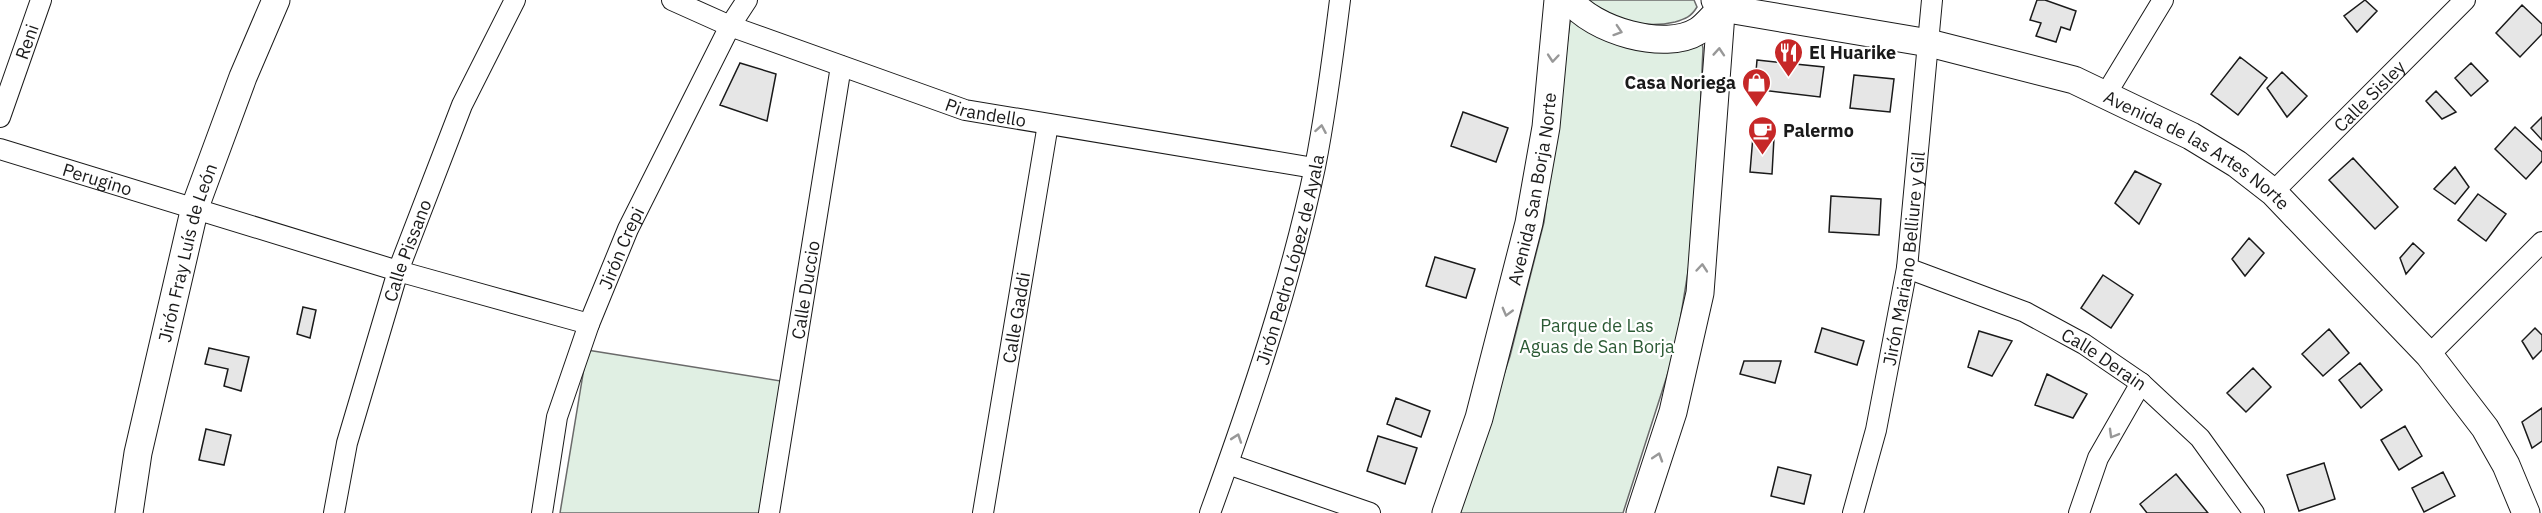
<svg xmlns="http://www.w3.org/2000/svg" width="2542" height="513" viewBox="0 0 2542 513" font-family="'IBM Plex Sans',sans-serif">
<rect width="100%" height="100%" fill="#fff"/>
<path fill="#e0efe3" stroke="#6a6a6a" stroke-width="1.5" d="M1587,0H1694L1697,7C1691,17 1685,19 1675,22C1641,30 1615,19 1587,0Z
M1570,21L1701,39L1703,48L1695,229L1675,351L1623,513H1458L1510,356L1544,222Z
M587,350L781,381L760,513H560Z"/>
<path fill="#e6e6e6" stroke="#1a1a1a" stroke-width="1.5" d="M2037,0H2045L2076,11L2070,30L2061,27L2056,42L2036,36L2041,23L2030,20Z
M2365,0L2377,11L2357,32L2344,16Z
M2522,5L2542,24V34L2520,57L2496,33Z
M2240,57L2267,78L2238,115L2211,94Z
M1757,60L1824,67L1820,97L1753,89L1756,85L1752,72H1756Z
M740,63L776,74L767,121L720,105Z
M2471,63L2488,81L2471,96L2455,78Z
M2282,72L2307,96L2287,117L2267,88Z
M1854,75L1894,79L1890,112L1850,108Z
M2436,91L2456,112L2442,119L2426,101Z
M1463,112L1508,128L1496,162L1451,146Z
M2542,117V140L2531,128Z
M2515,127L2542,152V161L2526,179L2495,149Z
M1753,136L1774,138L1772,174L1750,172Z
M2353,158L2398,207L2375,229L2329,180Z
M2455,167L2469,187L2455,204L2434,189Z
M2135,171L2161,184L2139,224L2115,203Z
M2478,194L2506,214L2486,241L2458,220Z
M1831,196L1881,199L1879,235L1829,232Z
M2249,238L2264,253L2245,276L2232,259Z
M2413,243L2424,253L2406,274L2400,258Z
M1435,257L1475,269L1466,298L1426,286Z
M2103,275L2133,295L2111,328L2081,308Z
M303,307L316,310L310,338L297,334Z
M1822,328L1864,341L1857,365L1815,352Z
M2535,328L2542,335V350L2533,359L2522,341Z
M2329,329L2349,353L2323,376L2302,354Z
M1979,331L2012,341L1992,376L1968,367Z
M209,348L249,357L241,391L224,386L228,369L205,364Z
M1744,361H1781L1775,383L1740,374Z
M2360,363L2382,390L2361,408L2339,380Z
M2253,368L2271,387L2246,412L2227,393Z
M2047,374L2087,394L2073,418L2035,405Z
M1396,398L1430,411L1421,437L1387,424Z
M2542,408V441L2532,448L2522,422Z
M2405,426L2422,456L2399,470L2381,440Z
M206,429L231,435L224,465L199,460Z
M1378,436L1417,448L1405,484L1367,471Z
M2324,463L2335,499L2299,511L2287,475Z
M1778,467L1811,475L1804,504L1771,496Z
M2443,472L2455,496L2424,512L2412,488Z
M2176,474L2208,513H2147L2140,504Z"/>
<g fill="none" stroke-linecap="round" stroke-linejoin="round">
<defs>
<g id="street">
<path id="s1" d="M672,0L730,26L965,110L1314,168"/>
<path d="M2106,94L2163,0"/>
<path id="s2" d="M0,117L41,0"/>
<path id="s3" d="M0,149L398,271L589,324"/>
<path id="s4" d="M2273,192L2465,0"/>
<path id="s5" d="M1907,268L2025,312L2084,344L2141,383L2200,438L2254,513"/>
<path d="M2429,355L2542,242"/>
<path d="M1228,464L1370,513"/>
<path id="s6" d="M334,513L347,443L398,271L462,105L515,0"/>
<path id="s7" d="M542,513L557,417L589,324L628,229L730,26L747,0"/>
<path id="s8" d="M769,513L841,66"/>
<path id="s9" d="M983,513L1048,124"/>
<path id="s10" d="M1210,513C1251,400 1290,285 1315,167C1326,112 1333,56 1340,0"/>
<path id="s11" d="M1853,513L1876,430L1907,268L1932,0"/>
<path d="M2079,513L2098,458L2141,383"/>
</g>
<g id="secondary">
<path d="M1570,0C1592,30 1665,52 1698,31C1707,25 1714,15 1722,8"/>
<path id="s12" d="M1715,0L1722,8L1929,43L2074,80L2191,136L2237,164L2273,192L2429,355L2485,428L2506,465L2526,513"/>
<path id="s13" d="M129,513L138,453L195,207L243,77L276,0"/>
<path id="s14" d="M1446,513L1479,418L1529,223L1546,127L1558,0"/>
<path d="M1640,513L1673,412L1700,293L1722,0"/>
</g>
</defs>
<use href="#street" stroke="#1a1a1a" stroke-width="22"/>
<use href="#secondary" stroke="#1a1a1a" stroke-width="29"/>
<use href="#street" stroke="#fff" stroke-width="20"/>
<use href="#secondary" stroke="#fff" stroke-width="27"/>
</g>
<defs><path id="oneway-chevron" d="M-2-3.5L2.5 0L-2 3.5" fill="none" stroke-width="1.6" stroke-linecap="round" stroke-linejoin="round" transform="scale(1.5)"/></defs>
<g stroke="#989898">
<use href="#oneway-chevron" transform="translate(1618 31) rotate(18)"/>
<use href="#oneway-chevron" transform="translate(1719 52) rotate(-86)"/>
<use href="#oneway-chevron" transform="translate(1553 58) rotate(95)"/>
<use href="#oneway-chevron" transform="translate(1321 129) rotate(-80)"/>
<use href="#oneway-chevron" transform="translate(1702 268) rotate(-85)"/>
<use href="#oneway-chevron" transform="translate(1507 312) rotate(105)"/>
<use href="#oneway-chevron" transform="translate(2113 434) rotate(120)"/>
<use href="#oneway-chevron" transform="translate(1237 438) rotate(-71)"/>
<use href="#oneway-chevron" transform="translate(1658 457) rotate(-72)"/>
</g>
<defs>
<symbol id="restaurant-pin" viewBox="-11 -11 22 30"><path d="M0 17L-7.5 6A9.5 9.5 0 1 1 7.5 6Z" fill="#c62828" stroke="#fff"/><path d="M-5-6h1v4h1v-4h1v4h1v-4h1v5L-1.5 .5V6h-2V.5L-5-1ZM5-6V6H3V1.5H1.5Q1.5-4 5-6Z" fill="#fff"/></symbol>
<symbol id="shop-pin" viewBox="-11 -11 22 30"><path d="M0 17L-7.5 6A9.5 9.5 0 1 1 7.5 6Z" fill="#c62828" stroke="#fff"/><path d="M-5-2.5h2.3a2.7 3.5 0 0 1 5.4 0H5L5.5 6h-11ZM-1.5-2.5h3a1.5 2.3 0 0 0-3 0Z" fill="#fff"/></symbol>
<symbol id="cafe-pin" viewBox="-11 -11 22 30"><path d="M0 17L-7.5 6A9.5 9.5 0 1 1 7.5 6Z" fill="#c62828" stroke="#fff"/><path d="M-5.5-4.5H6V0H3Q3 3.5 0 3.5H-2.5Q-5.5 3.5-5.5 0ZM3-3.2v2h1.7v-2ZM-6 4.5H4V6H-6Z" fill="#fff"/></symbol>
</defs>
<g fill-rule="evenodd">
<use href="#restaurant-pin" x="1772" y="36" width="33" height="45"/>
<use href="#shop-pin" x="1740" y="66" width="33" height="45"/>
<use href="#cafe-pin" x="1746" y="114" width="33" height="45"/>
</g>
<g text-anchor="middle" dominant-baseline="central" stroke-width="4.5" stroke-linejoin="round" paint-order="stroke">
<g font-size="18" fill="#1a1a1a" stroke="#fff">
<text stroke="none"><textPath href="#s2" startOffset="80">Reni</textPath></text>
<text stroke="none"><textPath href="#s4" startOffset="136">Calle Sisley</textPath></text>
<text stroke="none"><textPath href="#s1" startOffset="334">Pirandello</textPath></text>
<text stroke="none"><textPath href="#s12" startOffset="512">Avenida de las Artes Norte</textPath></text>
<text stroke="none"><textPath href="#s3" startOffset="102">Perugino</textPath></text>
<text stroke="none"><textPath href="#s14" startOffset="336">Avenida San Borja Norte</textPath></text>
<text stroke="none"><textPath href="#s7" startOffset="278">Jirón Crepi</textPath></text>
<text stroke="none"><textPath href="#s6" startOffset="273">Calle Pissano</textPath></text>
<text stroke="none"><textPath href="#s13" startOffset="267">Jirón Fray Luís de León</textPath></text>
<text stroke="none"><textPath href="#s11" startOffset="260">Jirón Mariano Belliure y Gil</textPath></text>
<text stroke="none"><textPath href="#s10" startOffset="266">Jirón Pedro López de Ayala</textPath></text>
<text stroke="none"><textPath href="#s8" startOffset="226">Calle Duccio</textPath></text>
<text stroke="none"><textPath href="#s9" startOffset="198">Calle Gaddi</textPath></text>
<text stroke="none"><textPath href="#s5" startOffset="218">Calle Derain</textPath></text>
</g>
<g font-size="18" font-weight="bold" fill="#1a1a1a" stroke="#fff" text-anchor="start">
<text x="1809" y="52">El Huarike</text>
<text x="1736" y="82" text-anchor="end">Casa Noriega</text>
<text x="1783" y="130">Palermo</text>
</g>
<g font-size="18" fill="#2b5a34" stroke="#fff">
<text x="1597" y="325">Parque de Las<tspan x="1597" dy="21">Aguas de San Borja</tspan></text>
</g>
</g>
</svg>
